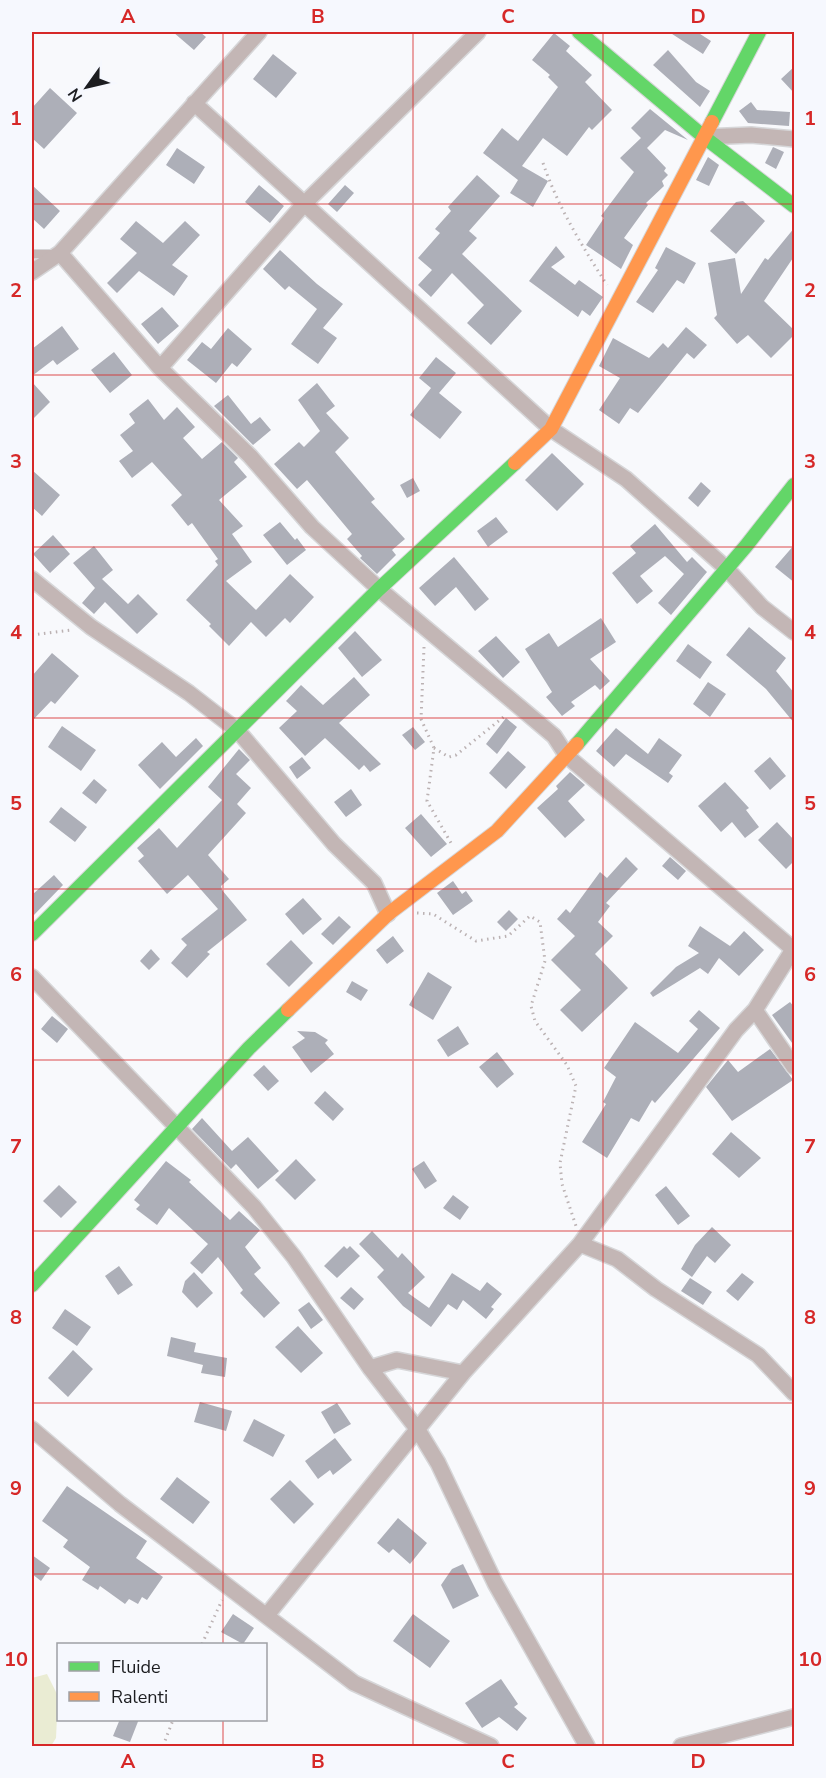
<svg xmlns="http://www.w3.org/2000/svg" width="826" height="1778" viewBox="0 0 826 1778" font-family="'Nunito Sans',sans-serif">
<rect width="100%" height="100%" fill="#f8f9fc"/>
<path fill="#eaecd3" d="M47,1674L58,1696L56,1738L51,1746H32V1678Z"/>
<path fill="#adafb8" d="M173,32H200L206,37L194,50Z
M669,32H697L711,41L703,54Z
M554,33L570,46L566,51L592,75L585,82L612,110L592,130L589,127L567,156L543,138L522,166L548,181L533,207L510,193L518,180L483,153L502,128L518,141L558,87L548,77L550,75L532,60Z
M668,50L696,82L710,91L700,107L653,65Z
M273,54L297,73L276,98L253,79Z
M795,66V94L781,79Z
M50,88L77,113L44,149L32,138V108Z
M751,102L757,110L790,112L789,126L748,123L739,111Z
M650,109L688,140L665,130L647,148L666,168L664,171L668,175L662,181L664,186L646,203L648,205L624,238L633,245L621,269L586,245L604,218L601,216L634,172L620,158L641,138L631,128Z
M773,147L784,152L776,169L765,163Z
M177,148L205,167L194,184L166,165Z
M708,157L719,165L709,186L696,180Z
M477,175L500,196L469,231L477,238L462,254L522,311L491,345L467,323L484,305L452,273L431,297L418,285L432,270L418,258L440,233L435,229L451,211L448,207Z
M32,185L60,211L44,229L32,218Z
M259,185L284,206L270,223L245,202Z
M345,185L354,193L337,212L328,204Z
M743,201L765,221L736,254L710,231L736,202Z
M136,221L163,243L185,221L200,235L172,265L188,276L174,296L139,271L117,293L107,283L137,253L120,239Z
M795,227V255L764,301L795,331V334L771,358L748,335L737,344L714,318L717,315L708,263L735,258L741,294L765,258L768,260Z
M556,246L565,257L551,267L575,285L579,280L603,297L590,316L582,310L578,317L529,281Z
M666,247L696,263L684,284L677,280L653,313L636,302L658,270L655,268Z
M280,250L317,284L343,304L323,328L337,338L318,364L291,344L317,309L289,286L285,290L263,269Z
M162,307L179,326L158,344L141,324Z
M62,326L79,349L57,365L53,360L32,376V349Z
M686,327L707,345L694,359L687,353L638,413L630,408L619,424L599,410L620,378L599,366L613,338L649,358L663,343L668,348Z
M228,328L252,349L237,367L232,363L216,383L187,360L202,342L211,349Z
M114,352L132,375L110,393L91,370Z
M436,357L456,373L439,393L462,412L440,439L410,415L431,388L419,378Z
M32,382L50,402L32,420Z
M317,383L335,406L326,413L349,438L335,452L375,499L371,502L405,539L392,550L396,555L377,574L360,558L362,556L347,539L352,534L307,480L297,489L274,464L299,442L304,447L320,431L298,400Z
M228,395L251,424L260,417L271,430L253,445L214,406Z
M148,399L164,420L177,407L195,427L183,438L202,459L222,442L238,458L234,462L247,477L219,500L243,526L232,534L252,562L226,581L256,610L290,574L314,597L290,623L285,618L266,637L251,622L229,646L209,626L211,624L186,600L218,565L215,561L218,559L192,523L188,526L171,505L182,495L152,462L132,478L119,461L133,451L120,435L135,423L129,414Z
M552,453L584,484L557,511L525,480Z
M32,470L60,495L42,516L32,507Z
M413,478L420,491L407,498L400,485Z
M701,482L711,491L698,507L688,498Z
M496,517L508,532L488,547L477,531Z
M280,522L295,540L297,538L306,550L287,565L263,535Z
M655,524L687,562L692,557L707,572L671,615L658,603L684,574L665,556L640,576L653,591L637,604L612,573L636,553L630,546Z
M53,535L70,554L50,573L33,554Z
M795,544V583L775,567Z
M94,546L113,570L102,579L128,604L138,594L158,614L137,634L105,602L94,614L82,603L95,588L73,563Z
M454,557L489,599L475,611L456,587L435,606L419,588Z
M601,618L616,642L590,659L610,681L600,690L595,685L571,702L575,706L562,716L546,697L552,692L525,649L549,633L558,647Z
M749,627L786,658L776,671L795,694V724L766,689L726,655Z
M355,631L382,660L362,677L338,648Z
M496,636L520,662L503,678L478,651Z
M688,644L712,662L700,679L676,661Z
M52,653L79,676L55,704L51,701L32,721V676Z
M354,677L370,695L339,723L381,764L370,772L364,765L359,770L325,738L305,756L279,728L297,711L286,701L301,685L323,705Z
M708,682L726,694L710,717L693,704Z
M506,718L517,727L497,754L486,744Z
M62,726L96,750L81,771L48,747Z
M413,727L425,742L415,750L402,735Z
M616,728L648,754L659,738L682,755L669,773L673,776L668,783L626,754L614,767L596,751Z
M196,738L203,746L160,789L138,765L162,742L176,757Z
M239,749L250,760L236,774L251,788L237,804L246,813L208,855L229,879L221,886L222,890L247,920L207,952L210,954L187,978L171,963L187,945L181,939L218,909L188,875L167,894L138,861L144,856L137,848L159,828L177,848L222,800L208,787Z
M508,751L526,767L506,789L489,773Z
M302,757L311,768L297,779L289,767Z
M770,757L786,776L770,790L754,771Z
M570,772L585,785L568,801L585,820L565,838L537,808L558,789L556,786Z
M94,779L107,790L96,804L82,793Z
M725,782L749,808L746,810L759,827L745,838L732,822L721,832L698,806Z
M351,789L362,805L346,817L334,802Z
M61,807L87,827L75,842L49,822Z
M421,814L447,844L431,857L405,828Z
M777,822L795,841V860L786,869L758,840Z
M626,857L638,869L606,903L610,906L598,922L613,936L595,954L628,988L582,1032L560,1010L581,990L551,960L575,936L557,919L566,909L570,913L600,872L607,878Z
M670,857L686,871L678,880L662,866Z
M54,875L63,885L32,917V895Z
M453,881L462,894L466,891L473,901L453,915L437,893Z
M303,898L322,919L303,935L285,914Z
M509,910L518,919L506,931L497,922Z
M339,916L351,927L333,945L321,934Z
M700,926L730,946L744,931L764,950L739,976L719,958L708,974L700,968L653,997L650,993L676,967L699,953L688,946Z
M393,936L404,951L387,964L376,950Z
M291,940L313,963L289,987L266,964Z
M151,949L160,959L149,970L140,961Z
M428,972L452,987L433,1020L409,1005Z
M352,981L368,990L361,1001L346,992Z
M790,1002L795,1008V1047L772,1015Z
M699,1010L720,1028L655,1103L652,1100L639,1122L631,1118L607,1158L582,1142L606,1104L603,1102L616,1077L604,1068L635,1022L678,1053L698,1029L689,1021Z
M52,1016L68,1029L57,1043L41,1029Z
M458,1026L469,1044L448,1057L437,1040Z
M297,1031L315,1032L328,1040L325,1043L334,1054L311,1073L292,1047L305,1038Z
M770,1049L793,1080L732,1121L706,1087L728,1060L738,1072Z
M497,1052L514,1074L497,1088L479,1067Z
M264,1065L279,1081L268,1091L253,1075Z
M325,1091L344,1109L333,1121L314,1103Z
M202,1118L232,1151L248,1137L279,1171L258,1189L236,1164L231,1169L192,1129Z
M731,1132L761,1158L739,1178L712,1154Z
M296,1159L316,1180L295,1200L275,1180Z
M166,1161L191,1180L189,1182L230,1220L239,1211L260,1230L245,1247L261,1268L254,1274L280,1303L264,1318L240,1293L243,1290L218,1257L202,1274L190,1263L208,1244L169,1208L157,1225L136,1209L140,1205L134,1200Z
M424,1161L437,1181L425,1189L412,1169Z
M59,1185L77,1202L61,1218L43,1201Z
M666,1186L690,1216L678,1225L655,1195Z
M453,1195L469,1207L460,1220L443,1208Z
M712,1227L731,1245L715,1263L707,1256L692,1277L681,1269L695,1245Z
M372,1231L398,1258L402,1253L425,1277L408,1293L429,1308L452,1273L480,1291L487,1282L502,1294L491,1307L494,1309L486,1319L463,1300L457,1310L448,1304L431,1327L403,1306L377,1277L384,1270L359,1244Z
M344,1246L347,1249L350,1246L360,1256L337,1278L324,1266Z
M119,1266L133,1285L118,1295L105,1276Z
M194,1272L213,1293L197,1308L182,1292L185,1281Z
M742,1273L754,1282L738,1301L726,1291Z
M690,1278L712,1292L703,1305L681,1291Z
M351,1287L364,1299L354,1310L340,1298Z
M309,1302L323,1320L311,1329L298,1310Z
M65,1309L91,1327L77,1346L52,1328Z
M298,1326L323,1353L301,1373L275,1347Z
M171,1337L196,1343L194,1352L227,1358L225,1377L201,1373L203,1365L167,1356Z
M73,1350L93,1369L68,1397L48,1378Z
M200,1402L232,1411L226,1431L194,1422Z
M337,1403L351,1424L334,1434L321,1412Z
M254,1419L285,1435L273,1457L243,1441Z
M335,1438L352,1460L333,1475L330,1470L318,1479L305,1461Z
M177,1477L210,1502L193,1524L160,1499Z
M290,1480L314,1504L294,1524L270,1499Z
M67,1486L147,1541L136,1558L163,1577L147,1600L142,1597L138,1604L129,1599L125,1604L100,1586L98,1590L82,1580L90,1567L63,1547L68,1540L42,1521Z
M398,1518L427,1543L410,1564L393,1549L389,1553L377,1543Z
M32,1555L50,1568L41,1581L32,1574Z
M463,1564L479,1596L453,1609L441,1585L452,1569Z
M233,1614L254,1628L243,1644L221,1632Z
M413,1614L450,1641L430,1668L393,1641Z
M501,1679L518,1704L514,1707L527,1718L517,1731L499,1717L482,1728L465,1703Z
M120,1719H139L130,1742L113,1736Z"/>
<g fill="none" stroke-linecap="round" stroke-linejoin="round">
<defs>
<path id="lane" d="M32,254H54"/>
<path id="street" d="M194,103L551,429L626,479L727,569L762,607L794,632
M704,137L751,135L794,139
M60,253L160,368L250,456L312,527L379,589L554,736L567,756L793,949
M32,272L60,253L259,32
M160,368L305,203L478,32
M32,579L91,627L189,693L238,731L334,844L374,883L388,914
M32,977L254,1207L294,1257L370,1368L418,1430L438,1463L495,1583L587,1746
M755,1010L794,1067
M580,1244L617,1259L656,1289L758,1355L794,1393
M370,1368L397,1360L463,1373
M32,1429L120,1504L354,1683L491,1746
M267,1615L463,1373L580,1244L736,1030L755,1010L794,948
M681,1746L794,1717"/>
<path id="fast" d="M579,32L704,137L794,206
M712,122L759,32
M577,744L746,546L794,485
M32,934L379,589L515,463
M32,1285L249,1048L288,1010"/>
<path id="slow" d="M515,463L551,429L712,122
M288,1010L388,914L497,831L577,744"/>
</defs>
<use href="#lane" stroke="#d6d6d8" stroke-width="10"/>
<use href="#street" stroke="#d6d6d8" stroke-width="18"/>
<use href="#fast" stroke="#d6d6d8" stroke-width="16"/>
<use href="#slow" stroke="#d6d6d8" stroke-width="16"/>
<path stroke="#bbb2b3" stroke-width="3" stroke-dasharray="1.5 4.5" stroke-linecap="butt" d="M543,163C558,207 582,246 607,285
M32,635L71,630
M424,647L421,719L434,748L427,801L451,843
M434,748L449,757L456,755L506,715
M417,913L433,914L476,941L508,936L530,916L540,922L545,961L531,1006L535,1021L567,1065L576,1086L560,1163L562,1184L576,1226
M202,1644L222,1600
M163,1746L173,1720"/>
<use href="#lane" stroke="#c3b6b5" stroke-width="8"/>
<use href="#street" stroke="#c3b6b5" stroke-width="15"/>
<use href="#fast" stroke="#63d668" stroke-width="14"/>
<use href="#slow" stroke="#ff974d" stroke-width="14"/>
</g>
<path fill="none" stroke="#d62828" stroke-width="1.5" stroke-opacity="0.55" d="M223,32V1644M413,32V1746M603,32V1746M32,204H794M32,375H794M32,547H794M32,718H794M32,889H794M32,1060H794M32,1231H794M32,1403H794M32,1574H794M223,1720V1746"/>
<rect width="826" height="1778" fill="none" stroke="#f6f8fe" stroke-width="66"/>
<rect x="57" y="1643" width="210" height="78" fill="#f6f8fe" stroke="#9fa0a5" stroke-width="1.5"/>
<rect x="69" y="1662" width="30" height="9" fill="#63d668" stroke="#9fa0a5" stroke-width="1.5"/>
<text x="111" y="1673" font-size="18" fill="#1c1d20">Fluide</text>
<rect x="69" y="1692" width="30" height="9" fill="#ff974d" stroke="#9fa0a5" stroke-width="1.5"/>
<text x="111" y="1703" font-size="18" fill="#1c1d20">Ralenti</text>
<g transform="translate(87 87) rotate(236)" stroke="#f6f8fe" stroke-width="4.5" paint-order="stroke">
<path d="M0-4.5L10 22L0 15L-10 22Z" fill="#1c1d20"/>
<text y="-9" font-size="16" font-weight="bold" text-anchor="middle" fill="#1c1d20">N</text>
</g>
<rect x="33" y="33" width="760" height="1712" fill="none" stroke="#d62828" stroke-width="2"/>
<g font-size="20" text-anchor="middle" font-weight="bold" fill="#d62828">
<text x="128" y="23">A</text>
<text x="318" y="23">B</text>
<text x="508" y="23">C</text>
<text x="698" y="23">D</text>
<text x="16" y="125">1</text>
<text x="810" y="125">1</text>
<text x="16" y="297">2</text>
<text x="810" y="297">2</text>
<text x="16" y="468">3</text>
<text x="810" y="468">3</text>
<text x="16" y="639">4</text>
<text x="810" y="639">4</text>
<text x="16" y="810">5</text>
<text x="810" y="810">5</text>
<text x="16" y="981">6</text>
<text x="810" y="981">6</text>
<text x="16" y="1153">7</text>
<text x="810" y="1153">7</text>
<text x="16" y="1324">8</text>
<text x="810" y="1324">8</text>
<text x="16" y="1495">9</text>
<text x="810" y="1495">9</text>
<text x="16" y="1666">10</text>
<text x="810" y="1666">10</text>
<text x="128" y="1768">A</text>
<text x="318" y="1768">B</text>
<text x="508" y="1768">C</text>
<text x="698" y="1768">D</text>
</g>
</svg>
